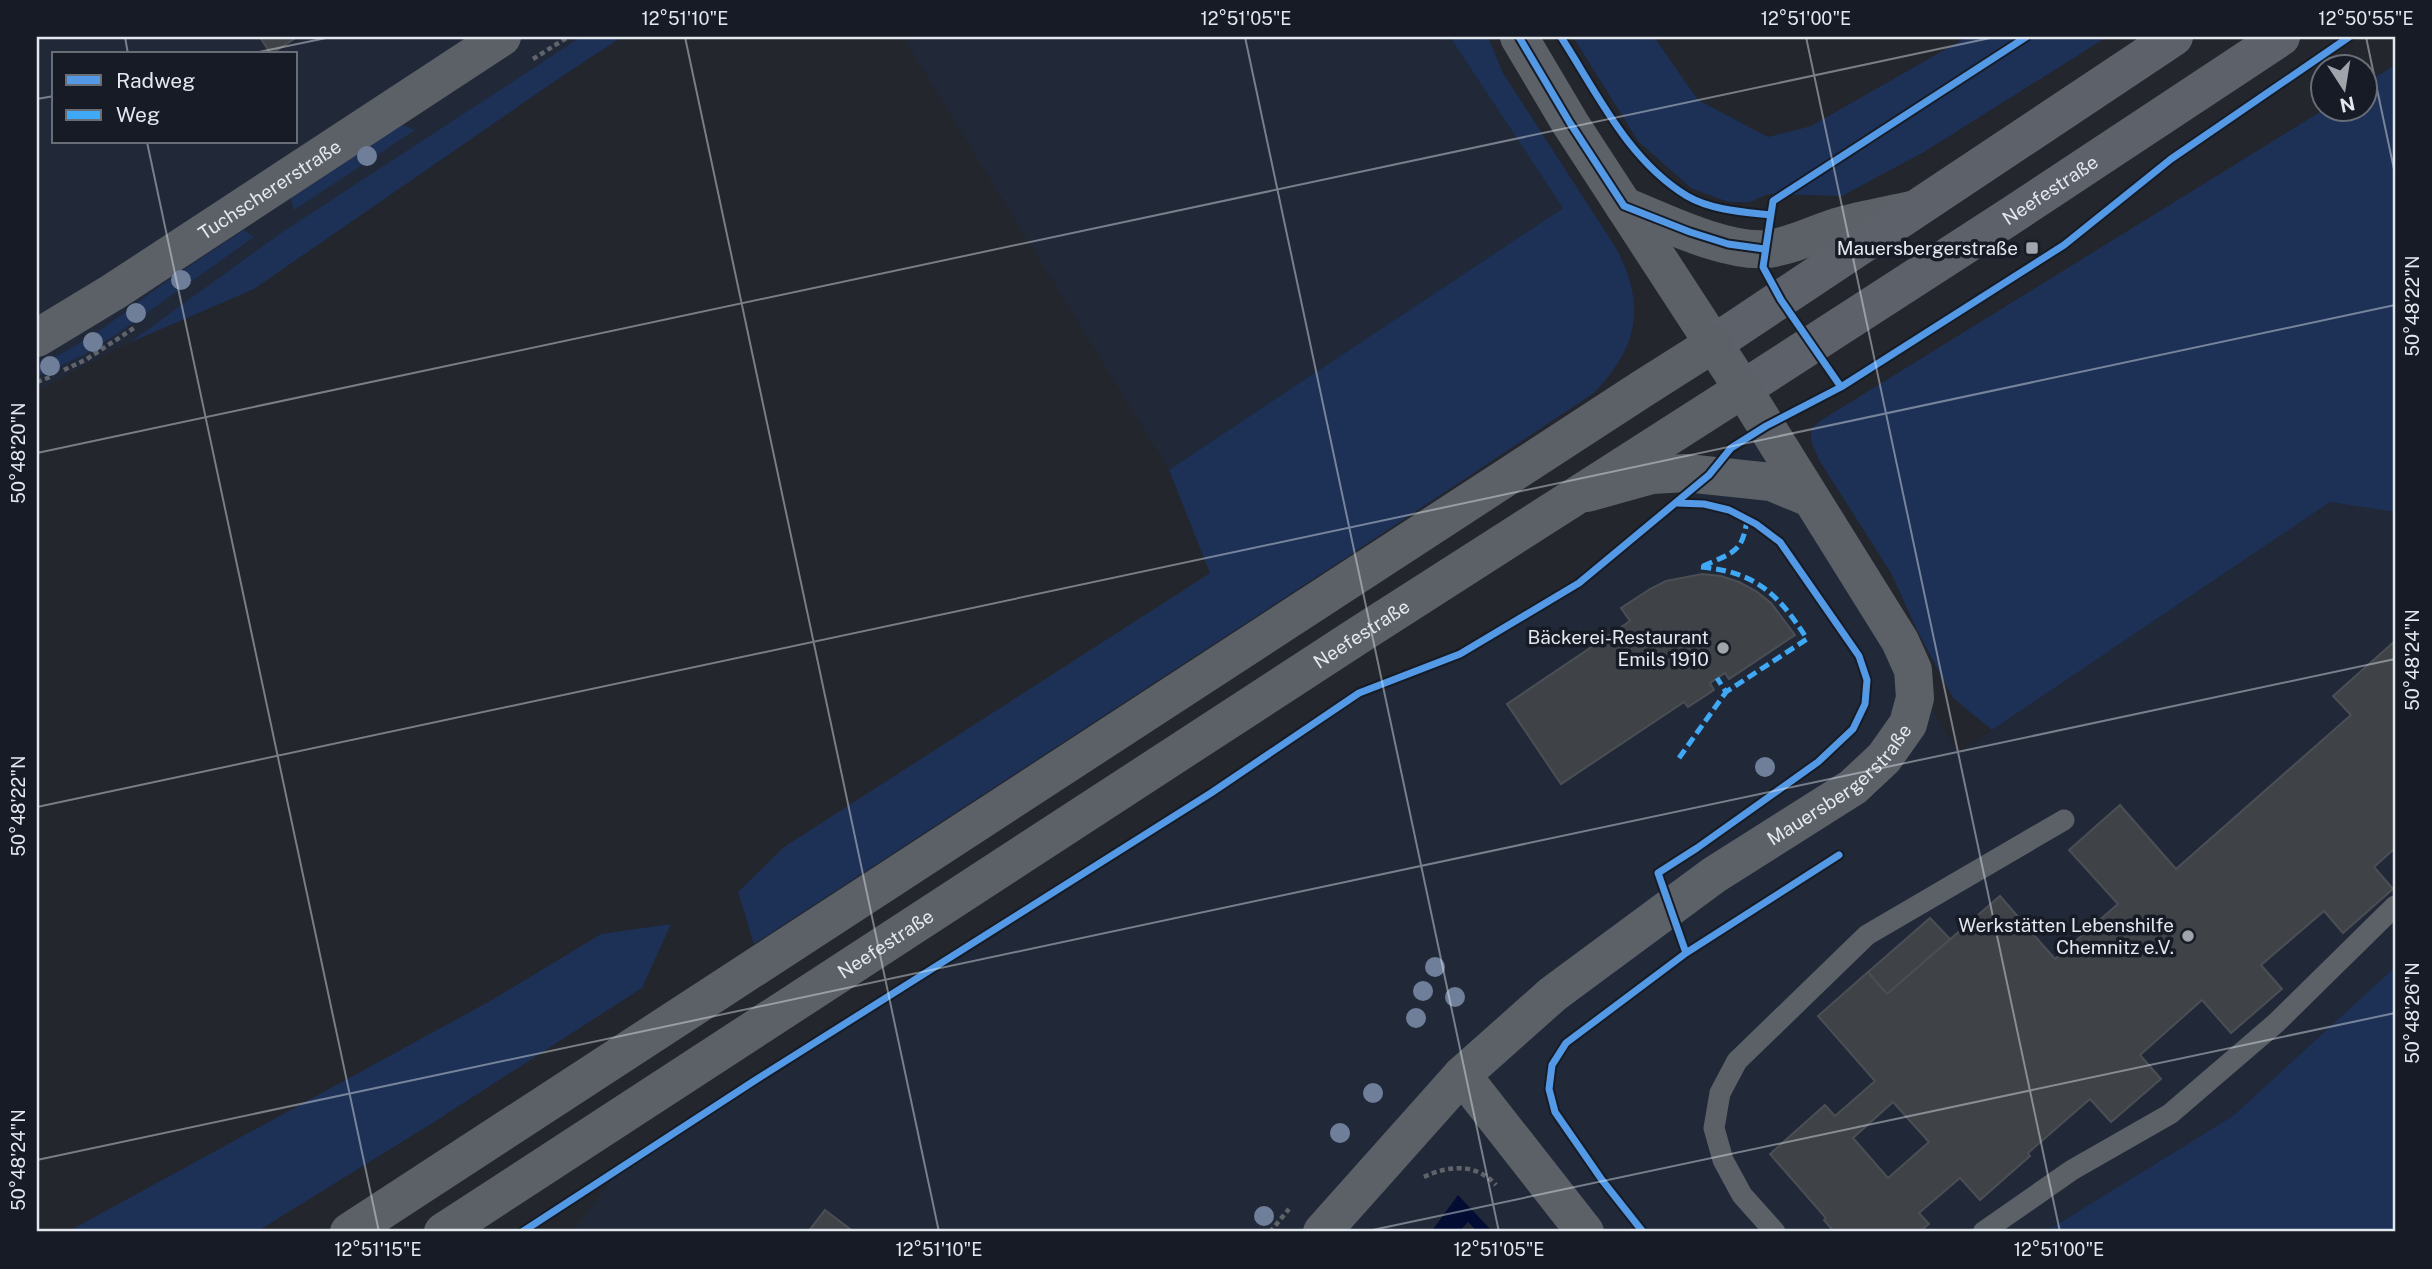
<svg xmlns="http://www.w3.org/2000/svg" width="2432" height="1269" viewBox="0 0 2432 1269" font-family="'Public Sans',sans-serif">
<rect width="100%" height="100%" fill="#23262c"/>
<path fill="#212938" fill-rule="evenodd" d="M37,37H621L254,289L129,343L37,391ZM54,54H296V142H54Z
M903,37H1450L1563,208L1169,470Z
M1769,428L1958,753L2330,502L2395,512V967L2233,1116L2045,1232H572L624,1164L1356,696L1514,627Z"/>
<path fill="#1d3056" d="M581,37H622L562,76L254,289L129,343L281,233Z
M1450,37H1488L1503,73L1616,248C1646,305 1639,346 1594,393L1350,555L754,944L738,892L784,847L1210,573L1169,470L1563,208Z
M1573,37H1654L1698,100L1768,137L1811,126L1967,37H2107L1924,152L1842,196L1768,194L1750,202H1728L1691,188L1638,141Z
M2395,65V512L2330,502L1992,730L1953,698L1916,628L1891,573L1819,460L1811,441V429L1820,421L2325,109L2366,108V83Z
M402,125L415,130L294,210L291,198Z
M244,230L254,237L117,334L85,354L37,377V365C81,347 117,318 155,290C184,269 214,250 244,230Z
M671,924L642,988L431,1124L256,1232H67L490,1001L601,934Z
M2395,967V1232H2045L2233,1116Z"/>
<path fill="#030d33" d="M1458,1195L1493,1232H1478L1468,1222L1459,1232H1431Z"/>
<path fill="#3f4247" stroke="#4b4e54" stroke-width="2" fill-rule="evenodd" d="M260,37H297L271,54Z
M1702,574L1721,576L1739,582L1756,591L1771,603L1795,635L1729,679L1725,673L1710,683L1714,690L1688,707L1684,702L1561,784L1507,704L1630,621L1621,608L1650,589L1666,581Z
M2395,641V848L2374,867L2393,889L2343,933L2324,911L2261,965L2282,989L2231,1033L2202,1000L2140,1055L2161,1079L2111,1122L2090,1099L2028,1153L2030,1156L1980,1200L1960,1178L1919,1213L1929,1224L1919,1232H1834L1824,1220L1826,1218L1770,1154L1825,1105L1835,1116L1875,1081L1818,1016L1868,972L1887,994L2000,896L2055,959L2118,904L2069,850L2120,805L2176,869L2351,715L2333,696ZM1893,1102L1929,1142L1888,1178L1853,1138Z
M1930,918L1950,939L1887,994L1868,972Z
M825,1210L854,1232H808Z"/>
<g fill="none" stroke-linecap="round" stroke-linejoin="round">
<path stroke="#60646a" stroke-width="4.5" stroke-dasharray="5 3.5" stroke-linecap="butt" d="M533,59L568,37
M1639,155L1666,179
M64,370L87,359L134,328
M37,382L53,376
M1424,1177C1449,1165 1476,1163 1496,1185
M1270,1232L1289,1209
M1643,1232L1602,1180L1555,1112L1549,1089L1552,1065L1566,1043L1686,953L1684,946"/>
<path stroke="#5c6168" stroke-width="21" d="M1775,1232L1742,1195L1723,1160L1714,1128L1720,1093L1737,1061L1867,935L2064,820
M1983,1232L2072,1170L2170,1114L2276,1023L2395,906"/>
<g stroke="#5c6168" stroke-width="38">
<path d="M1624,206C1662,221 1725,253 1767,249C1794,246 1817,232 1843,225C1865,219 1889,215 1911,210"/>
<path id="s1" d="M37,338L113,292L502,37"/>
<path d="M1587,493L1652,475L1686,473L1771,482L1810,498"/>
<path d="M1462,1075L1585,1232"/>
<path id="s2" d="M1322,1232L1462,1075L1553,994L1714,875L1853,787L1884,758L1908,724L1915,698L1913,670L1900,641L1743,389L1570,123L1519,37"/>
</g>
<g stroke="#5d626a" stroke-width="38">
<path d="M1713,344L2174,37"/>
<path id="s3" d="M1743,389L2009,217L2281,37"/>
</g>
<g stroke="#5c6067" stroke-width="38">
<path d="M349,1232L1642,389L1713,344"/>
<path id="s4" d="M443,1232L1359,635L1743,389"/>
</g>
<path stroke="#3fa9f5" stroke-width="5" stroke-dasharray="10 5" stroke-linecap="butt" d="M1703,566C1732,553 1743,553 1747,519
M1701,567C1755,572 1778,593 1807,639L1726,692L1717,678
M1679,758L1726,692"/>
<defs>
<path id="cycleway" d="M1519,37L1570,123L1624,206L1690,232L1728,244L1764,249
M1561,37C1597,93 1628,160 1687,196C1711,210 1743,212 1770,215
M1841,387L1781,300L1763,267L1773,201L2026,37
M1686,953L1839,855
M522,1232L754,1081L1211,793L1359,693L1460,654L1579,583L1709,475L1731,448L1766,426L1841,387L2064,245L2171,159L2349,37
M1643,1232L1602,1180L1555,1112L1549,1089L1552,1065L1566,1043L1686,953L1658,873L1697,848L1818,762L1853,729L1865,704L1867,680L1859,656L1780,542L1756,524L1729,510L1704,504L1677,503"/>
</defs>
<use href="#cycleway" stroke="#161b26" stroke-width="11"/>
<use href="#cycleway" stroke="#5399e6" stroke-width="7"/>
</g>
<g fill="#6f7e99">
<circle cx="367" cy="156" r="10"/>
<circle cx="181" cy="280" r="10"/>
<circle cx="136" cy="313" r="10"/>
<circle cx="93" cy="342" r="10"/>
<circle cx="50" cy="366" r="10"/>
<circle cx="1765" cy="767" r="10"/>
<circle cx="1435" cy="967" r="10"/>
<circle cx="1423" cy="991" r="10"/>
<circle cx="1455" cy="997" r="10"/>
<circle cx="1416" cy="1018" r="10"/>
<circle cx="1373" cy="1093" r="10"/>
<circle cx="1340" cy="1133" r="10"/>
<circle cx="1264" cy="1216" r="10"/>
</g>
<path fill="none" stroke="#e3e8ef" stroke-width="2" stroke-opacity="0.45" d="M125,37L128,54M685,37L939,1232M1245,37L1499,1232M1806,37L2060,1232M2366,37L2395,174M249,54L331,37M37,99L54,96M147,142L379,1232M37,453L1995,37M37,807L2395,305M37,1160L2395,659M1363,1232L2395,1013"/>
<g fill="#a0a4ab" stroke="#161b26" stroke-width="2.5">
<rect x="2025" y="241" width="14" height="14" rx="3.5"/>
<circle cx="1723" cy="648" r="7"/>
<circle cx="2188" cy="936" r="7"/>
</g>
<g text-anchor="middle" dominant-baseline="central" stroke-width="7" stroke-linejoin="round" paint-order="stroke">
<g font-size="19" fill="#e3e8ef" stroke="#161b26">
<text stroke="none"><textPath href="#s1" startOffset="276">Tuchschererstraße</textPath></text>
<text stroke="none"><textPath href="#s3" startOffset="366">Neefestraße</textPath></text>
<text stroke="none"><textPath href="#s4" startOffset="1096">Neefestraße</textPath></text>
<text stroke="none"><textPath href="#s2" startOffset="688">Mauersbergerstraße</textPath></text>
<text stroke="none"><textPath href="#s4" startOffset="528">Neefestraße</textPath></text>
</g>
<g font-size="19" fill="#e3e8ef" stroke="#161b26" text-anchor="end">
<text x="2018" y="248">Mauersbergerstraße</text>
<text x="1709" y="637">Bäckerei-Restaurant<tspan x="1709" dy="22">Emils 1910</tspan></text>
<text x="2174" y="925">Werkstätten Lebenshilfe<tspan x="2174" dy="22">Chemnitz e.V.</tspan></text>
</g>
</g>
<rect width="2432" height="1269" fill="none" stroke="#161b26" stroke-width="77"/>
<rect x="52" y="52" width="245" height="91" fill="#161b26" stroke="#686d76" stroke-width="2"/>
<rect x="66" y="75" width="35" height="10" fill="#5399e6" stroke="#686d76" stroke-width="2"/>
<text x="116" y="88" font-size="21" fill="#e3e8ef">Radweg</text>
<rect x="66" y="110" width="35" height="10" fill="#3fa9f5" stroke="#686d76" stroke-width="2"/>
<text x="116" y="122" font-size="21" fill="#e3e8ef">Weg</text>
<g transform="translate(2344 88) rotate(168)"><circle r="33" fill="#161b26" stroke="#686d76" stroke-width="2"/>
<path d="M0-5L12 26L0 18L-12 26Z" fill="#a0a4ab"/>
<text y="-10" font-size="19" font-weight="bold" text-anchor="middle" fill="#e3e8ef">N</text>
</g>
<rect x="38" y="38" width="2356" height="1192" fill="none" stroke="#e3e8ef" stroke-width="2.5"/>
<g font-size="18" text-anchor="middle" fill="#e3e8ef">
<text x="685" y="25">12°51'10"E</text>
<text x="1246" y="25">12°51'05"E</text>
<text x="1806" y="25">12°51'00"E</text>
<text x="2366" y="25">12°50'55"E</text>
<text transform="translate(2413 306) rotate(-90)" y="6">50°48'22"N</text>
<text transform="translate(19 453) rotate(-90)" y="6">50°48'20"N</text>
<text transform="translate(2413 660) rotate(-90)" y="6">50°48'24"N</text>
<text transform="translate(19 806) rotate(-90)" y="6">50°48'22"N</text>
<text transform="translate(2413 1013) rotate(-90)" y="6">50°48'26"N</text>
<text transform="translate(19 1160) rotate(-90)" y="6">50°48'24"N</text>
<text x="378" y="1256">12°51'15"E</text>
<text x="939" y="1256">12°51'10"E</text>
<text x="1499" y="1256">12°51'05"E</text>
<text x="2059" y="1256">12°51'00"E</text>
</g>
</svg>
